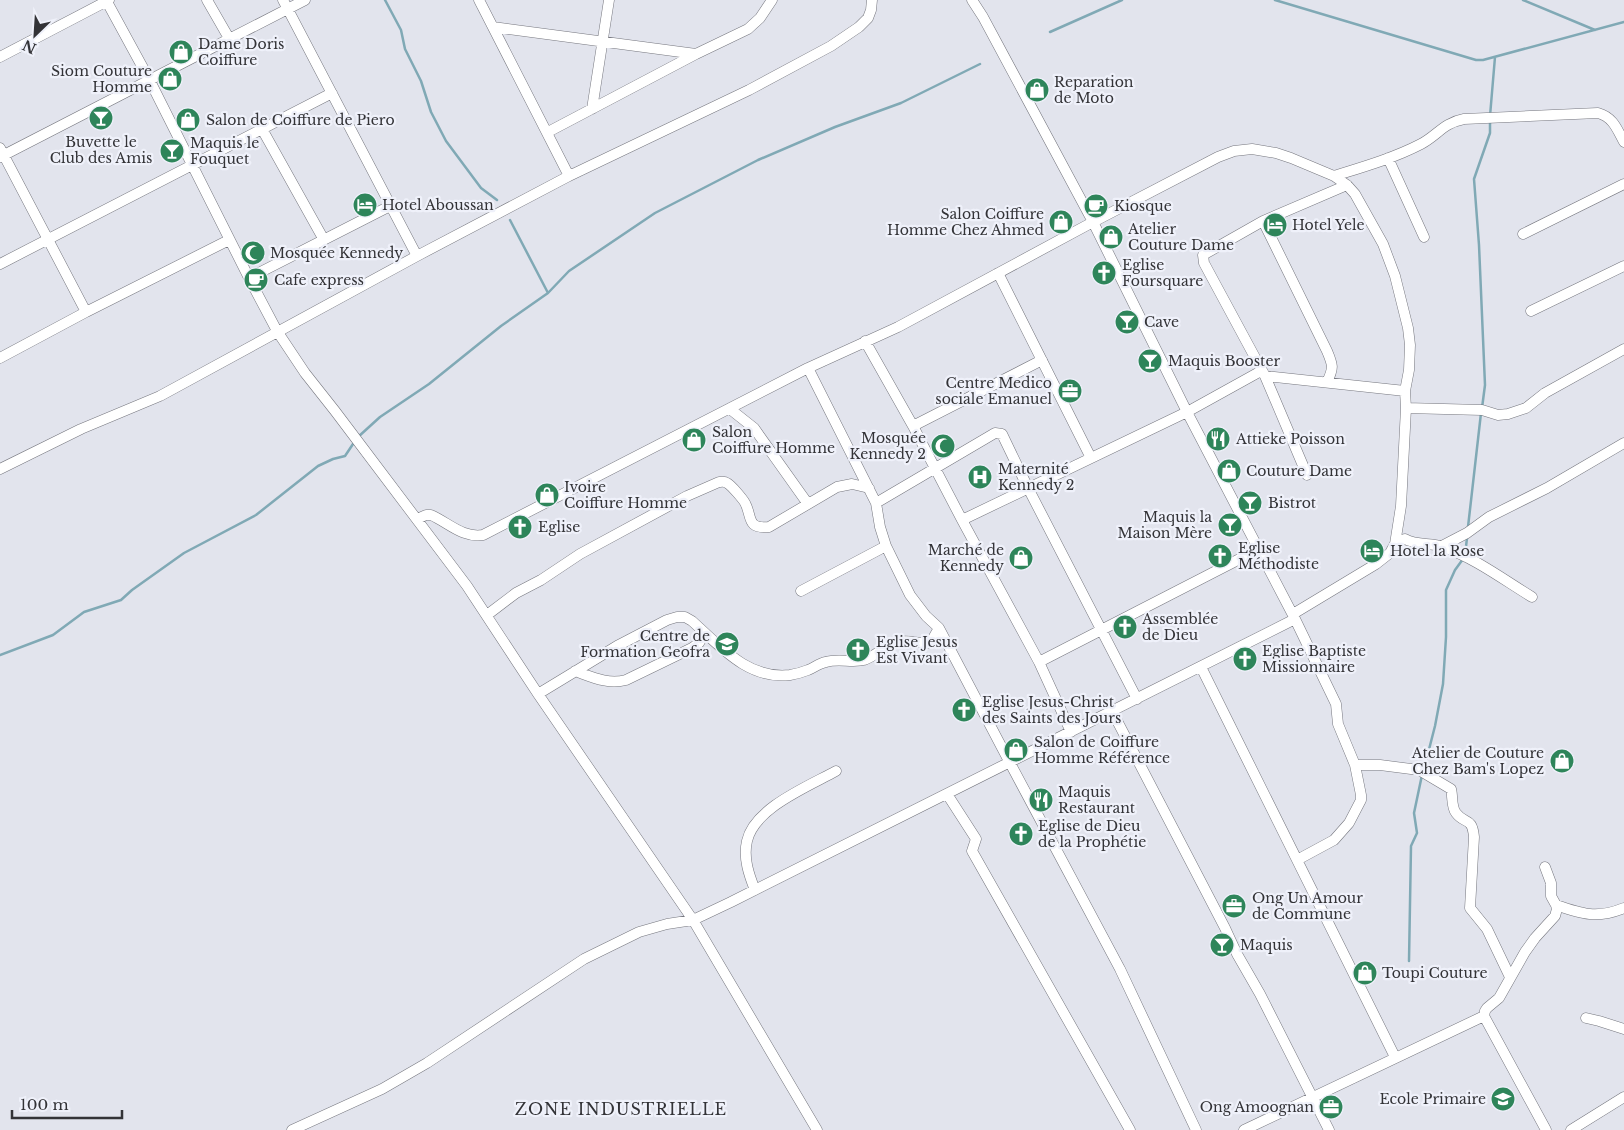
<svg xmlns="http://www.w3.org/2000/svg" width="1624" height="1130" viewBox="0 0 1624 1130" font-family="'Libre Baskerville',serif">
<rect width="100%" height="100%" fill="#e2e4ed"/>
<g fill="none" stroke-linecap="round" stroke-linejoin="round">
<path stroke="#80a9b5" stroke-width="2.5" d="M385,0L401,30L405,49L421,81L431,112L446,141L481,188L497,200
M1275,0L1476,60H1483L1624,22
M1523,0L1595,30
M1050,32L1122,0
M1490,116L1495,57
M510,220L548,293
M1482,408L1485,385L1479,245L1474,179L1490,133V122
M358,437L380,417L429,384L501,326L548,293L569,271L655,213L758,160L835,127L901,103L980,64
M1468,527L1481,413
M1465,555L1467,538
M0,655L53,635L84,612L121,600L132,590L184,553L256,515L318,466L333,459L345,456L355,441
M1424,769L1435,726L1443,684L1446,637V590L1455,570L1463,559
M1409,961L1411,846L1417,833L1414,813L1422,775"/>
<defs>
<path id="minor" d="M106,0L149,79L249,278L277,331L305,373L335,411L467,586L538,694L693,920L817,1130
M207,0L230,40
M283,0L417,256
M479,0L569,176
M493,27L696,54
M0,57L109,0
M592,109L609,0
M262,129L324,240
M548,132L696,54L748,29L760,18L772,0
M0,148L86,312
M0,157L305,0
M1388,158L1424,237
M1334,176C1363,167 1394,158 1421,144C1438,135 1443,123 1464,119L1598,113C1613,117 1617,129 1624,142
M1263,221L1327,351C1333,365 1334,368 1327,382
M1523,234L1624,184
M0,264L332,93
M998,273L1091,458
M249,278L390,206
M1531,311L1624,266
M865,341L913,426L962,520L1039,662L1071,732
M0,358L86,312L229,240
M808,368L876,503L880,527L886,546L910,595L926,616L939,628L1010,763L1120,969L1196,1130
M1265,376L1405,391
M1406,408L1482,410L1498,415L1508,414L1526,408L1545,393L1624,349
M730,409L754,428L808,504
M913,426L1042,360
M0,469L81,429L160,396L417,256L569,176L749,90L831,46L859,27L868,18L871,10L872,0
M1307,475L1265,376L1204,263L1203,255L1263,221L1347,185
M876,503L995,433L1002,434L1028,488L1137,699
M417,519L426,515H431C449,523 462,538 483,535L808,368L898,327L1093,222L1218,157L1234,151L1252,149L1276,153L1291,158L1334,176L1347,185L1355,194L1383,244L1395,276L1408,328L1410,345L1409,370L1405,391L1406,408L1401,506L1395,544L1390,553L1376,564L1293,614
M962,520L1187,412L1261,371
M1395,544L1399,541L1405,539C1417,546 1431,542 1443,547C1475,558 1504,580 1532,597
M1442,546L1467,533L1489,517L1547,488L1624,443
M801,591L886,546
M487,615L516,593L541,580L580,554L687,496L719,482C723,482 724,481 727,483C731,485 745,501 746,505C752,518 747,529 769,527L837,487L852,484L869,488
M1295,619L1336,704L1338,724L1355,765L1361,795V800L1349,823L1334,840L1297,860
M1039,662L1259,549
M1201,667L1395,1057
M575,671C592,677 608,685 626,680L692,648L699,643L705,633
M538,694L617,646L667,620L677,617H685L692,621C720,646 748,680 790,675C796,674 803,672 808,670C814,668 819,663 826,662C838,658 852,663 864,660C876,656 885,645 898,642C908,639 918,644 928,643L931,642L939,628
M1112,711L1225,928L1237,954L1260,994L1329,1130
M1355,765H1380L1419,770L1451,789C1453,796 1451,807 1456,813C1465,825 1472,816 1474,837L1470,908L1487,929L1510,977
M947,794L976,839L972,851L1130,1130
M1545,867L1551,883V896L1556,905L1557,909L1555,916L1535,938L1525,952L1499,998L1487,1008L1485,1011L1484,1016L1546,1130
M755,890C749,875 743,858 747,841C754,808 809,786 836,771
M1556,905C1582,914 1597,919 1624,908
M1586,1018L1599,1021L1624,1029
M292,1130L382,1089L427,1063L584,959L639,932L667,924L693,920L731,902L1295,619L1187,412L1093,222L983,17L972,0
M1244,1130L1484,1016
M1571,1130L1624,1097"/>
</defs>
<use href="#minor" stroke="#75767e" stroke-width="11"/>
<use href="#minor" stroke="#fff" stroke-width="10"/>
</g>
<defs>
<symbol id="shop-disc" viewBox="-11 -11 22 22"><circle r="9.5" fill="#2e855a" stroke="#eff1fa"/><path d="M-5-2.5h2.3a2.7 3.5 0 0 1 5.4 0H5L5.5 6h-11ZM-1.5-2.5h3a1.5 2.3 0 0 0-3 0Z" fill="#fff"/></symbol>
<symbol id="bar-disc" viewBox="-11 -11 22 22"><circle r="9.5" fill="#2e855a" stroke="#eff1fa"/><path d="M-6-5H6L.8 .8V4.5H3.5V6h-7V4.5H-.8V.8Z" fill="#fff"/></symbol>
<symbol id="hotel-disc" viewBox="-11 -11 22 22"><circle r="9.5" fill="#2e855a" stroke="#eff1fa"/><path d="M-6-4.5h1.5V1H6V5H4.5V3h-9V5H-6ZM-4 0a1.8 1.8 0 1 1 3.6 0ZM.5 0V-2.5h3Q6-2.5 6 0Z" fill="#fff"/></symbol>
<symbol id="cafe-disc" viewBox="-11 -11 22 22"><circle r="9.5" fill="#2e855a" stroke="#eff1fa"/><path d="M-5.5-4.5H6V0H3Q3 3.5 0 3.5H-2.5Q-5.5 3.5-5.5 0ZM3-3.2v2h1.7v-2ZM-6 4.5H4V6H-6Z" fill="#fff"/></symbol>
<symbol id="mosque-disc" viewBox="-11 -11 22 22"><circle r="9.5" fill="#2e855a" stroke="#eff1fa"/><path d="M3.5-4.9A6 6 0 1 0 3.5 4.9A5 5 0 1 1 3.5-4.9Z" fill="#fff"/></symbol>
<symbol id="church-disc" viewBox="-11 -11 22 22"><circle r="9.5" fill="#2e855a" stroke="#eff1fa"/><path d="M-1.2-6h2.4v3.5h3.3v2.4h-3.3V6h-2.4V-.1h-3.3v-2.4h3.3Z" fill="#fff"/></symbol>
<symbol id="office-disc" viewBox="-11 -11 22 22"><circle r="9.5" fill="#2e855a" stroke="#eff1fa"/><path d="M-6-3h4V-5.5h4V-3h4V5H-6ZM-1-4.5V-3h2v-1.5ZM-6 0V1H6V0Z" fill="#fff"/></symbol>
<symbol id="restaurant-disc" viewBox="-11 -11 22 22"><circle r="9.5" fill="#2e855a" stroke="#eff1fa"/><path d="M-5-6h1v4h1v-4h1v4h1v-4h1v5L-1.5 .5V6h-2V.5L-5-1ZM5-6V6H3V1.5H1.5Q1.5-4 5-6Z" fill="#fff"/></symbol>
<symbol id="hospital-disc" viewBox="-11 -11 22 22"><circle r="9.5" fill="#2e855a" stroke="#eff1fa"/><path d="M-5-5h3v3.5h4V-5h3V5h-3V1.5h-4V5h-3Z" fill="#fff"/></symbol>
<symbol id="school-disc" viewBox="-11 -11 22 22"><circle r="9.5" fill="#2e855a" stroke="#eff1fa"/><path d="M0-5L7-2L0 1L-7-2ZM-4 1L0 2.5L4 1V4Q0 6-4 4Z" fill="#fff"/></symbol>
</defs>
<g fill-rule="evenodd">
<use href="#shop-disc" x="167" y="38" width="28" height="28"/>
<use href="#shop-disc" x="156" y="65" width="28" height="28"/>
<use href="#shop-disc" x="1023" y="76" width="28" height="28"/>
<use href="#bar-disc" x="87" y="104" width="28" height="28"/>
<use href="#shop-disc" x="174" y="106" width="28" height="28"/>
<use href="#bar-disc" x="158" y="137" width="28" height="28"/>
<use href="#hotel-disc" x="351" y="191" width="28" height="28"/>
<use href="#cafe-disc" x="1082" y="192" width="28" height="28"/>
<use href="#shop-disc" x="1047" y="208" width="28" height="28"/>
<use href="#hotel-disc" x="1261" y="211" width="28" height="28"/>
<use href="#shop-disc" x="1097" y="223" width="28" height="28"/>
<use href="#mosque-disc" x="239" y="239" width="28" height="28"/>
<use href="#church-disc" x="1090" y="259" width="28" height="28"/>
<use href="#cafe-disc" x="242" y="266" width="28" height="28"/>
<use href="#bar-disc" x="1113" y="308" width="28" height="28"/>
<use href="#bar-disc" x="1136" y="347" width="28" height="28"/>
<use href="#office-disc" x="1056" y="377" width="28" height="28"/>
<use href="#restaurant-disc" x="1204" y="425" width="28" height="28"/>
<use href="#shop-disc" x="680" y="426" width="28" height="28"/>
<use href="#mosque-disc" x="929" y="432" width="28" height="28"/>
<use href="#shop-disc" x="1215" y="457" width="28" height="28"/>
<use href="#hospital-disc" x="966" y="463" width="28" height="28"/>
<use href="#shop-disc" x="533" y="481" width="28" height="28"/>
<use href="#bar-disc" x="1236" y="489" width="28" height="28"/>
<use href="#bar-disc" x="1216" y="511" width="28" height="28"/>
<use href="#church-disc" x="506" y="513" width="28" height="28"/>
<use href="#hotel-disc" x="1358" y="537" width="28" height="28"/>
<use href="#church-disc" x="1206" y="542" width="28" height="28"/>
<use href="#shop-disc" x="1007" y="544" width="28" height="28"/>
<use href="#church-disc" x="1111" y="613" width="28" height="28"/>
<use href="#school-disc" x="713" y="630" width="28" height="28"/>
<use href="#church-disc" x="844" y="636" width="28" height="28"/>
<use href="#church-disc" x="1231" y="645" width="28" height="28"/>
<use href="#church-disc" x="950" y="696" width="28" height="28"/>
<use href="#shop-disc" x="1002" y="736" width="28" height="28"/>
<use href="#shop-disc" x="1548" y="747" width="28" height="28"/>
<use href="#restaurant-disc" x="1027" y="786" width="28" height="28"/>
<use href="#church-disc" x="1007" y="820" width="28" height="28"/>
<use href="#office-disc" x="1220" y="892" width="28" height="28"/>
<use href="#bar-disc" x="1208" y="931" width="28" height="28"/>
<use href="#shop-disc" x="1351" y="959" width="28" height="28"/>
<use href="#school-disc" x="1489" y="1085" width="28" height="28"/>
<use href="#office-disc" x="1317" y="1093" width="28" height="28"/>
</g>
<g text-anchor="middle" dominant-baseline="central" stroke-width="4.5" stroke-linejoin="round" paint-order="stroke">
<g font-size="14" fill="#333337" stroke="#eff1fa" text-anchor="start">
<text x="198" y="44">Dame Doris<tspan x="198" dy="16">Coiffure</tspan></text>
<text x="152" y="71" text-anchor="end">Siom Couture<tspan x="152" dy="16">Homme</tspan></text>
<text x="1054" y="82">Reparation<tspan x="1054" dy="16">de Moto</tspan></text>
<text x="206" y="120">Salon de Coiffure de Piero</text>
<text x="101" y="142" text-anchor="middle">Buvette le<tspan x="101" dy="16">Club des Amis</tspan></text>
<text x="190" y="143">Maquis le<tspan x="190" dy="16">Fouquet</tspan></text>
<text x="382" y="205">Hotel Aboussan</text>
<text x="1114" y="206">Kiosque</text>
<text x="1044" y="214" text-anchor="end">Salon Coiffure<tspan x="1044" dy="16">Homme Chez Ahmed</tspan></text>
<text x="1292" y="225">Hotel Yele</text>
<text x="1128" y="229">Atelier<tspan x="1128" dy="16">Couture Dame</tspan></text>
<text x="270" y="253">Mosquée Kennedy</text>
<text x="1122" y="265">Eglise<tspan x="1122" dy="16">Foursquare</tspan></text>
<text x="274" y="280">Cafe express</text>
<text x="1144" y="322">Cave</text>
<text x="1168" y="361">Maquis Booster</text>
<text x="1052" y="383" text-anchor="end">Centre Medico<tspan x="1052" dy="16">sociale Emanuel</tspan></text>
<text x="712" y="432">Salon<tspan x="712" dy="16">Coiffure Homme</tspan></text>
<text x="926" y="438" text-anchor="end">Mosquée<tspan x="926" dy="16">Kennedy 2</tspan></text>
<text x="1236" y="439">Attieke Poisson</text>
<text x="998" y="469">Maternité<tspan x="998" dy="16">Kennedy 2</tspan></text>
<text x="1246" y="471">Couture Dame</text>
<text x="564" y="487">Ivoire<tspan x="564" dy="16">Coiffure Homme</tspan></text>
<text x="1268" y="503">Bistrot</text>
<text x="1212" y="517" text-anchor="end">Maquis la<tspan x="1212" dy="16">Maison Mère</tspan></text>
<text x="538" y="527">Eglise</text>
<text x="1238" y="548">Eglise<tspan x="1238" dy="16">Méthodiste</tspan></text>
<text x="1004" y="550" text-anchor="end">Marché de<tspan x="1004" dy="16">Kennedy</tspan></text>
<text x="1390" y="551">Hotel la Rose</text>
<text x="1142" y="619">Assemblée<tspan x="1142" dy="16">de Dieu</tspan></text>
<text x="710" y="636" text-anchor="end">Centre de<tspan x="710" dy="16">Formation Geofra</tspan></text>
<text x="876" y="642">Eglise Jesus<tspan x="876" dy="16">Est Vivant</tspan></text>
<text x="1262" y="651">Eglise Baptiste<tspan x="1262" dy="16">Missionnaire</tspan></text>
<text x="982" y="702">Eglise Jesus-Christ<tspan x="982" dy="16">des Saints des Jours</tspan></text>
<text x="1034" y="742">Salon de Coiffure<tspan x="1034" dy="16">Homme Référence</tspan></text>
<text x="1544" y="753" text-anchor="end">Atelier de Couture<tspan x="1544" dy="16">Chez Bam's Lopez</tspan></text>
<text x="1058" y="792">Maquis<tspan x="1058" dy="16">Restaurant</tspan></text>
<text x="1038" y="826">Eglise de Dieu<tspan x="1038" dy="16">de la Prophétie</tspan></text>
<text x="1252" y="898">Ong Un Amour<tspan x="1252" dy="16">de Commune</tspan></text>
<text x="1240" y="945">Maquis</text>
<text x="1382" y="973">Toupi Couture</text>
<text x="1486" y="1099" text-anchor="end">Ecole Primaire</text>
<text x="1314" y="1107" text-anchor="end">Ong Amoognan</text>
</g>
<g font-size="16" letter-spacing="1" fill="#333337" stroke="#eff1fa">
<text x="621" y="1109">ZONE INDUSTRIELLE</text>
</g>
</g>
<g transform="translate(35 35) rotate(205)" stroke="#eff1fa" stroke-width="4" paint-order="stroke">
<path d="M0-4L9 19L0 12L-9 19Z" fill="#333337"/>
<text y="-8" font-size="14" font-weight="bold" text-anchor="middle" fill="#333337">N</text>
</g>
<path d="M12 1110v8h110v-8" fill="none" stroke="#333337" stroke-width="2.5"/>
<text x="20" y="1110" font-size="15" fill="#333337" stroke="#eff1fa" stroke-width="4" paint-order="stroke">100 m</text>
</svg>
